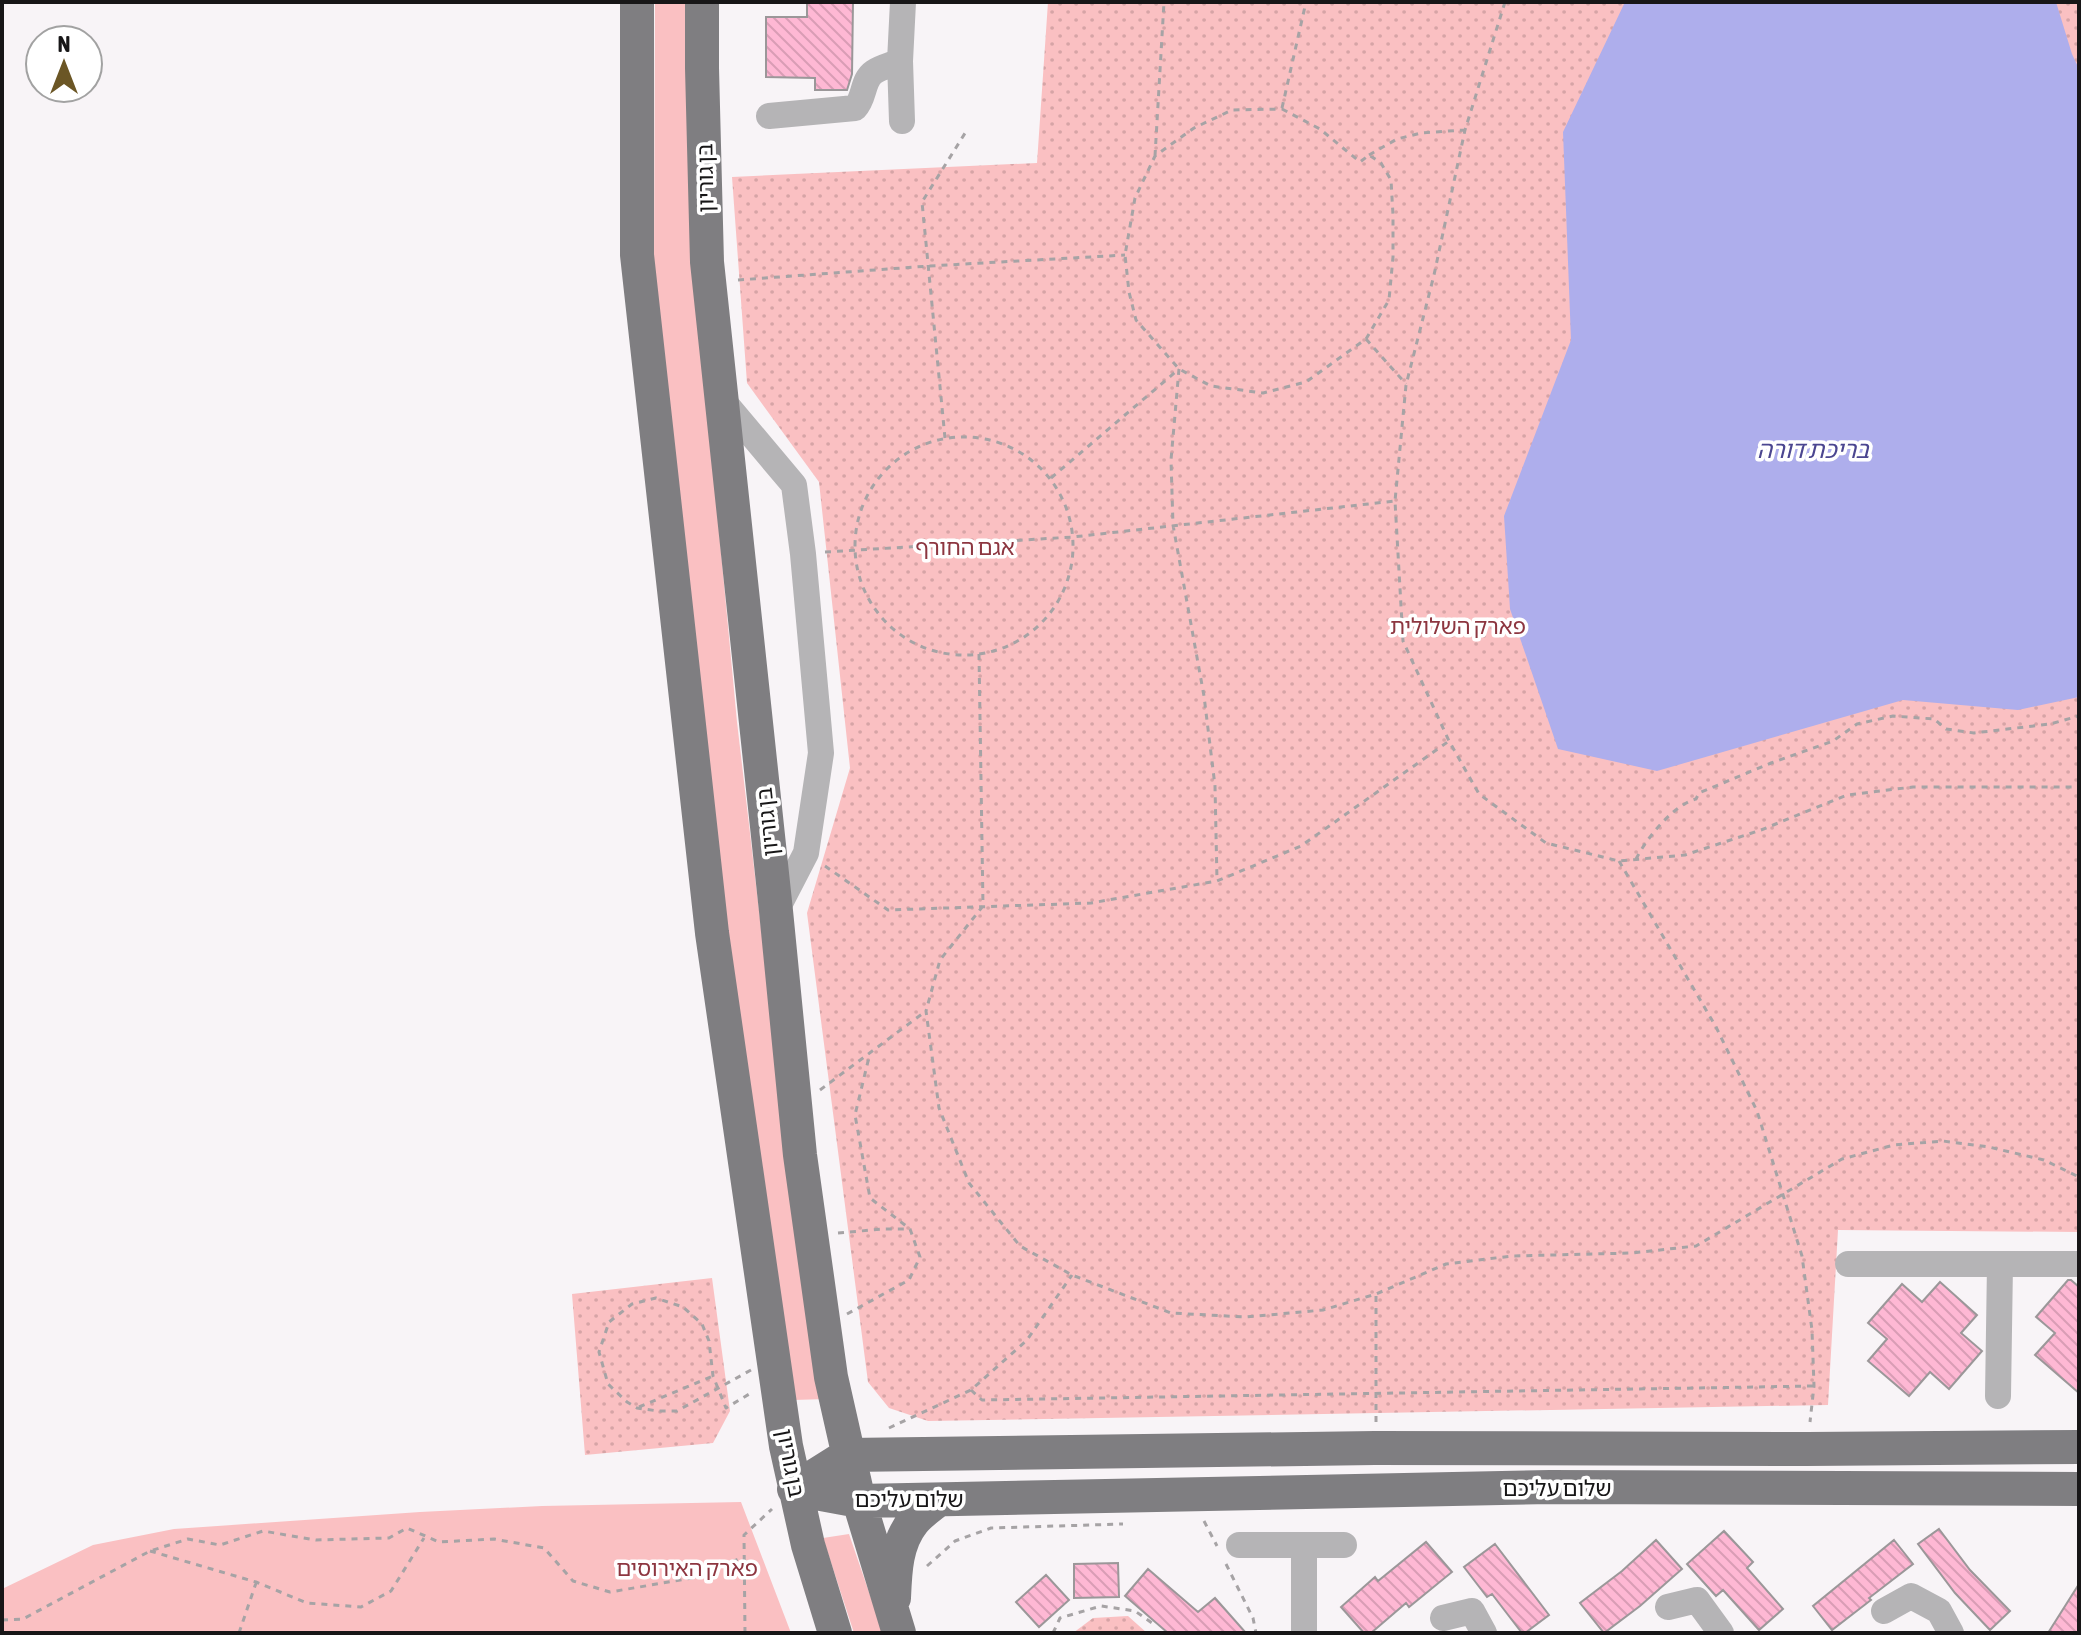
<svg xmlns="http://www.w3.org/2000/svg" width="2081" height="1635" viewBox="0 0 2081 1635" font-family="'Asap Condensed','Noto Sans Hebrew',sans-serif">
<defs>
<pattern id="park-dots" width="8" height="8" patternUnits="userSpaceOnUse" patternTransform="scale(2)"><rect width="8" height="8" fill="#fac0c2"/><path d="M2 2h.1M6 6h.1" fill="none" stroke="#d6a4a6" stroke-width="1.8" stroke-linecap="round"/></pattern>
<pattern id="building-back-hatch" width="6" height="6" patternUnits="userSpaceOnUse" patternTransform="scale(2)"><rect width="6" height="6" fill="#feb8d4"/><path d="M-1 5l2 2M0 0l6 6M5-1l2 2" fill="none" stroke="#d99db5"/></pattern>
</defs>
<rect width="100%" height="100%" fill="#f8f4f7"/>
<path fill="#fac0c2" d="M655,2H687L692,244L737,722L789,1167L826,1399L794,1400L724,928L654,264Z
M741,1502L791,1633H2V1589L93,1545L174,1529L420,1512L542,1506Z
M849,1534L883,1633H854L823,1538Z"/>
<path fill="url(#park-dots)" d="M1048,2H2079V1232L1838,1230L1828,1405L928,1421L889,1408L868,1382L807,913L850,768L819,482L747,383L732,177L1037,163Z
M712,1278L730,1411L713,1443L585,1455L572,1294Z
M1128,1616L1147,1633H1073L1093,1618Z"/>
<path fill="#aeaeec" d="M1625,2H2056L2072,54L2079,69V697L2018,710L1903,700L1657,771L1558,749L1510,609L1504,516L1571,340L1563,132Z"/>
<path fill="url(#building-back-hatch)" stroke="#9b9799" stroke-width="2" d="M807,2H853L852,74L847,90H815V78L766,77V17H807Z
M2068,1280H2071L2079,1287V1393L2035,1355L2055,1333L2036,1317Z
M1940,1282L1977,1315L1961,1333L1982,1351L1949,1389L1930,1372L1909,1396L1868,1361L1887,1339L1868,1323L1902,1284L1922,1302Z
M1939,1529L1970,1570L2010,1611L1990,1630L1955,1593L1918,1544Z
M1724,1531L1753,1562L1747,1568L1783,1609L1759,1630L1723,1590L1716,1596L1687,1564Z
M1656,1540L1682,1569L1640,1606L1604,1633L1580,1603L1622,1571Z
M1894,1540L1913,1564L1869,1598L1871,1600L1832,1630L1813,1606Z
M1426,1542L1452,1572L1409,1607L1406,1603L1371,1633H1364L1341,1607L1375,1577L1378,1581Z
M1495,1544L1549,1615L1525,1633H1522L1492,1594L1487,1597L1464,1567Z
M1118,1563L1119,1597L1074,1598V1564Z
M1148,1569L1198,1612L1215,1598L1246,1633H1168L1125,1596Z
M1046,1575L1069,1600L1039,1627L1016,1602Z
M2079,1584V1633H2048Z"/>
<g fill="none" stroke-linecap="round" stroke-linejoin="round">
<path stroke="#a6a3a5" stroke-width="3" stroke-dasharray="6 6" stroke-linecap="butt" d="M1505,2L1465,130L1434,275L1406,385L1395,501L1403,641L1449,741L1479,794L1546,843L1619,861L1685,855L1761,830L1847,795L1913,787H2079
M1282,108L1306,2
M1282,109L1320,129L1360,162L1369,155L1381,163L1391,180L1393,215V257L1389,300L1366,339L1306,382L1263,393L1211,386L1179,369L1136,320L1129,292L1125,255L1135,198L1155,156L1194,128L1232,110Z
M1369,155L1397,139L1421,133L1464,130
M1155,156L1164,2
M738,280L929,266L1125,255
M1366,339L1406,384
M1179,369L1171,460L1173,525L1204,696L1215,786L1217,881
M855 546a109 109 0 1 1 218 0a109 109 0 1 1-218 0Z
M945,438L922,202L967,130
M1051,478L1179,369
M825,552L1073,537L1395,501
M979,654L983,906L940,960L926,1011L939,1108L969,1183L1020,1246L1072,1275L1171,1313L1246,1317L1323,1310L1376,1294L1446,1264L1512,1256L1632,1253L1696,1246L1842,1159L1894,1145L1943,1141L1989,1147L2044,1160L2079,1177
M1636,859C1646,839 1673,805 1696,799L1699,793L1771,763L1833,741L1857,724L1893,716L1934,719L1946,729L1974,733L2050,724L2079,716
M1619,861L1716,1027L1757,1111L1802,1256L1812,1330L1814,1386L1810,1422
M825,866L888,910L1091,903L1217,881L1301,846L1449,741
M820,1090L926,1011
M838,1233L883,1229H910
M847,1314L909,1280L920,1257L910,1229L870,1198L855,1115L870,1053
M751,1370L677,1411H658L637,1408L627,1402L608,1384L599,1352L609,1322L632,1304L656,1298L683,1307L702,1324L709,1341L713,1376L726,1408L751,1393
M971,1390L982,1400L1814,1386
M639,1407L713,1376
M1376,1422V1294
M889,1428L971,1390L1027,1340L1072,1275
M1204,1521L1217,1546
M150,1551L256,1582L307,1603L361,1607L391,1591L424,1538
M1226,1564L1253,1618L1256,1633
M927,1566L955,1541L991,1528L1123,1524
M2,1620L23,1619L150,1551L188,1539L220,1545L263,1531L316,1540L389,1538L407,1528L439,1542L494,1539L544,1548L573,1581L610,1592L698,1577L743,1557
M239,1633L256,1583
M745,1633L744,1535L772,1509
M1053,1633L1060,1618L1101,1606L1135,1611L1152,1623"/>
<path stroke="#b5b4b6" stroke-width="26" d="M769,116L855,108C865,98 862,80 874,72C881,67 892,65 900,61
M902,121L900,61L903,2
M720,397L794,485L803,554L821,753L806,853L776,911
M1848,1264H2079
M1998,1396L2000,1264
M1239,1545H1344
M1668,1607L1697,1600L1721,1633
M1884,1611L1911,1596L1939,1611L1951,1633
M1443,1618L1472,1611L1484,1633
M1304,1633V1545"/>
<path stroke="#7f7e81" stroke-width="34" d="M637,2V255L712,933L786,1446L808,1545L835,1633
M702,2V68L707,262L776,911L800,1155L831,1377L859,1501L899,1633
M794,1489L848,1455L1375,1448L1807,1449L2079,1447
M794,1489L859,1501L1550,1487L2079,1489
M894,1598C895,1572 896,1543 913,1522C920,1513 930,1507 938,1500"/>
</g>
<g text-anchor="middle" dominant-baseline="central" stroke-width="7" stroke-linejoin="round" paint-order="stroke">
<g font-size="22" fill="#171617" stroke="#fff">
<text transform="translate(705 178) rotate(-91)">בן גוריון</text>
<text transform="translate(767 822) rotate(-96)">בן גוריון</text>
<text transform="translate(791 1463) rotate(79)">בן גוריון</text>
<text x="1557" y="1488">שלום עליכם</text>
<text x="909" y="1499">שלום עליכם</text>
</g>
<g font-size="22" fill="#8d3640" stroke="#fff">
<text x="965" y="547">אגם החורף</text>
<text x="1458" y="626">פארק השלולית</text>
<text x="687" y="1568">פארק האירוסים</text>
</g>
<g font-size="24" font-style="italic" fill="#4b4690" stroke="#fff">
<text x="1813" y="449">בריכת דורה</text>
</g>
</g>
<rect width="2081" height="1635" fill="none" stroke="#171617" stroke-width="8"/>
<g transform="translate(64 64)"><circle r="38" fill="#ffffff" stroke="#a2a2a2" stroke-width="2"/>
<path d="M0-6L14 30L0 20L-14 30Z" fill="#6b5625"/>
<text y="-12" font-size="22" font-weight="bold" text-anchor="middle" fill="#171617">N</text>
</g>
</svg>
